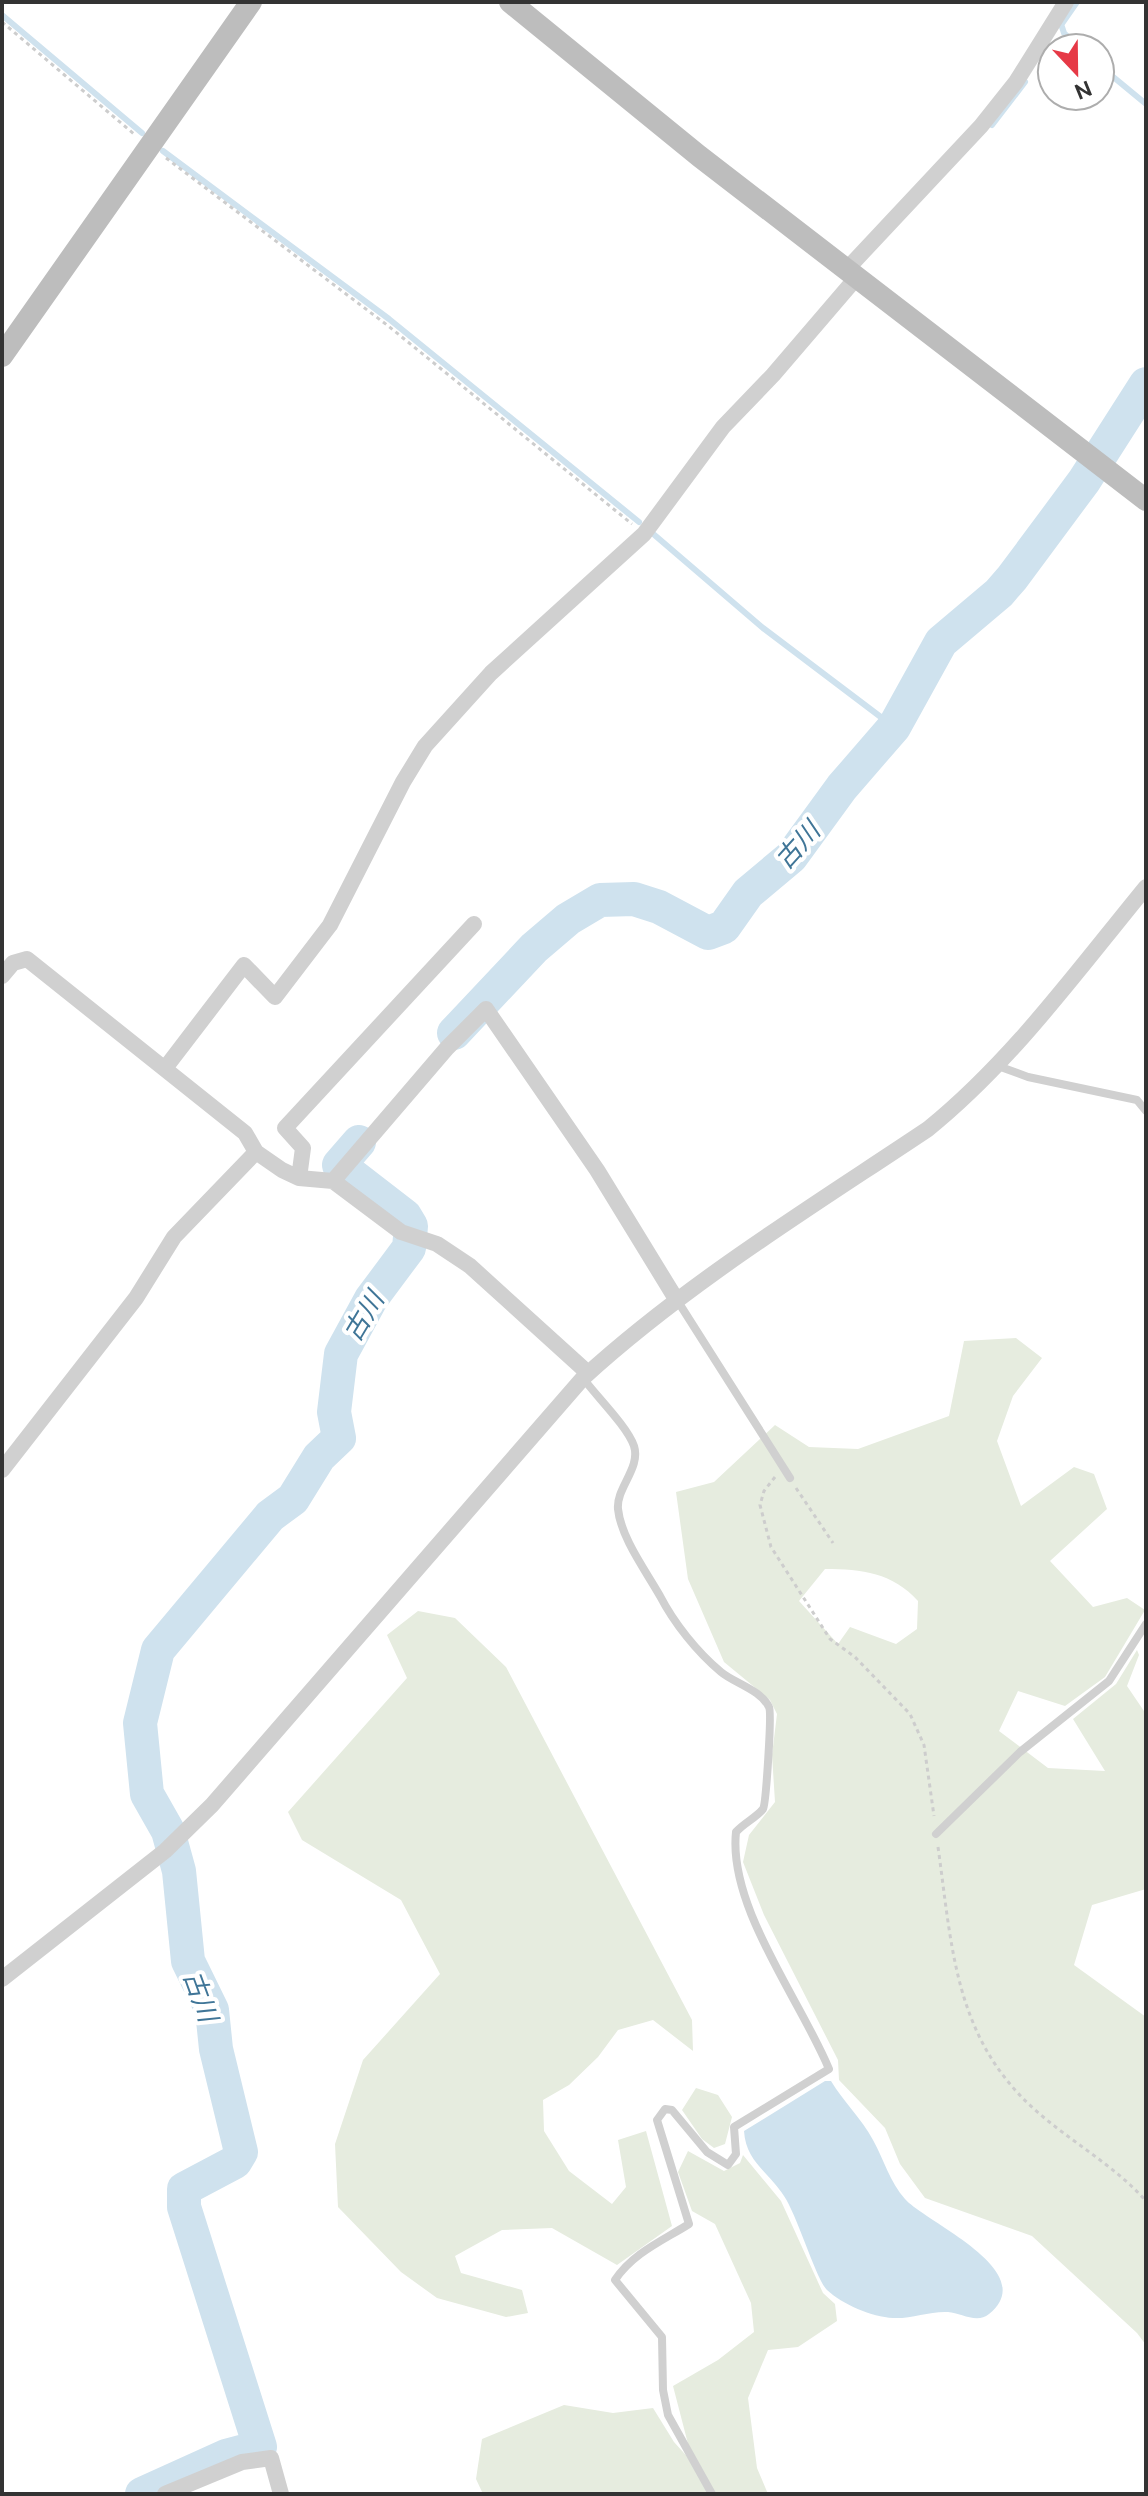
<svg xmlns="http://www.w3.org/2000/svg" width="1148" height="2496" viewBox="0 0 1148 2496" font-family="Ubuntu,'Noto Sans JP',sans-serif">
<rect width="100%" height="100%" fill="#fff"/>
<path fill="#e6ecdf" fill-rule="evenodd" d="M1016,1338L1042,1358L1013,1396L997,1441L1021,1506L1074,1467L1094,1474L1107,1509L1050,1561L1093,1607L1127,1598L1145,1610L1105,1677L1065,1706L1018,1691L999,1731L1048,1768L1105,1771L1073,1719L1116,1684L1137,1650L1139,1655L1127,1686L1146,1714V1889L1092,1905L1074,1965L1146,2017V2345L1137,2333L1032,2236L925,2198L900,2164L885,2128L839,2080L838,2060L764,1915L743,1862L749,1835L775,1802L772,1755L777,1714L770,1700L724,1662L688,1579L676,1492L714,1482L775,1425L809,1447L858,1449L949,1416L964,1341ZM825,1569C862,1569 893,1573 918,1601L917,1629L896,1644L850,1627L838,1644L799,1601Z
M418,1611L455,1618L506,1667L692,2020L693,2051L653,2020L618,2030L598,2057L569,2085L543,2100L544,2131L569,2171L612,2204L626,2187L618,2140L646,2131L672,2226L617,2265L552,2228L502,2230L455,2256L461,2273L522,2290L528,2313L506,2317L437,2298L401,2272L338,2207L335,2144L363,2060L440,1974L401,1900L302,1840L288,1812L407,1678L387,1635Z
M696,2088L718,2095L732,2117L725,2144L714,2148L702,2139L682,2110Z
M688,2151L724,2171L740,2163L743,2155L781,2201L823,2293L835,2304L837,2321L798,2347L768,2350L748,2398L757,2468L768,2494H483L476,2479L482,2439L564,2405L613,2413L653,2408L674,2442L693,2463L673,2386L718,2360L754,2332L751,2303L715,2224L692,2211L678,2172Z"/>
<path fill="#cfe2ee" d="M825,2081H831C843,2101 862,2119 873,2140C884,2160 890,2182 905,2199C925,2222 1042,2271 989,2314C977,2324 961,2313 948,2312C930,2311 911,2319 893,2318C872,2317 842,2304 827,2290C816,2279 797,2215 784,2196C768,2171 746,2162 744,2131Z"/>
<g fill="none" stroke-linecap="round" stroke-linejoin="round">
<path stroke="#cfe2ee" stroke-width="6" d="M2,15L142,133
M1061,24L1064,33L1079,48
M1061,25L1077,2
M1100,66L1146,104
M992,125L1025,82
M163,151L389,319L639,522
M651,532L763,628L894,727"/>
<path stroke="#cfe2ee" stroke-width="34" d="M454,1033L534,948L568,919L600,900L634,899L659,907L708,933L724,927L748,893L791,857L842,787L894,727L941,642L999,593L1012,578L1084,481L1146,384
M142,2494L226,2456L260,2447L184,2207V2189L235,2162L241,2152L216,2049L212,2010L188,1961L179,1871L168,1831L147,1794L140,1723L158,1650L270,1516L293,1499L319,1457L339,1438L334,1412L341,1354L371,1299L409,1248L411,1226L405,1216L339,1165L359,1142"/>
<path stroke="#cdcdcd" stroke-width="3" stroke-dasharray="4 4" stroke-linecap="butt" d="M2,22L134,134
M166,158L387,325L632,524
M775,1477L764,1491L760,1505L771,1547L830,1639L855,1657L910,1714L924,1745L934,1816
M796,1488L833,1543
M938,1847C952,1946 954,2036 1033,2108C1069,2141 1113,2164 1146,2201"/>
<path stroke="#d0d0d0" stroke-width="8" d="M998,1066L1028,1077L1137,1100L1146,1111
M677,1300L790,1478
M583,1378C596,1396 627,1426 634,1446C641,1468 616,1488 618,1509C621,1538 646,1571 660,1596C674,1623 697,1652 721,1672C734,1683 761,1690 769,1707C772,1713 766,1804 763,1809C757,1817 744,1823 736,1832C728,1907 800,1999 829,2069L734,2127L736,2154L728,2165L707,2152L672,2110L665,2109L657,2120L689,2224C662,2241 633,2253 615,2280L662,2337L663,2390L668,2415L712,2494
M936,1834L1020,1752L1109,1681L1146,1624"/>
<path stroke="#d0d0d0" stroke-width="16" d="M847,269L981,126L1016,82L1066,2
M2,976L13,963L27,959L245,1133L256,1152L282,1170L299,1178L333,1181L401,1232L437,1244L470,1266L588,1373
M166,1067L244,965L275,997L330,925L403,782L425,746L491,673L644,534L723,427L773,375L857,277
M299,1178L303,1148L285,1128L474,924
M333,1181L447,1048L486,1009L597,1170L676,1299
M2,1470L136,1298L174,1237L256,1152
M2,1979L165,1851L212,1805L583,1378C687,1283 810,1208 928,1129C1012,1061 1077,971 1146,887
M165,2494L242,2462L271,2458L281,2494"/>
<path stroke="#bdbdbd" stroke-width="22" d="M510,2L699,156L1146,500
M2,356L251,2"/>
</g>
<g text-anchor="middle" dominant-baseline="central" stroke-width="8" stroke-linejoin="round" paint-order="stroke">
<g font-size="26" font-style="italic" fill="#3f7597" stroke="#fff">
<text transform="translate(797 845) rotate(-48)">古川</text>
<text transform="translate(363 1316) rotate(-59)">古川</text>
<text transform="translate(201 1996) rotate(70)">古川</text>
</g>
</g>
<rect width="1148" height="2496" fill="none" stroke="#333333" stroke-width="8"/>
<g transform="translate(1076 72) rotate(158)"><circle r="38" fill="#ffffff" stroke="#adadad" stroke-width="2"/>
<path d="M0-6L14 30L0 20L-14 30Z" fill="#e63946"/>
<text y="-12" font-size="22" font-weight="bold" text-anchor="middle" fill="#333333">N</text>
</g>
</svg>
